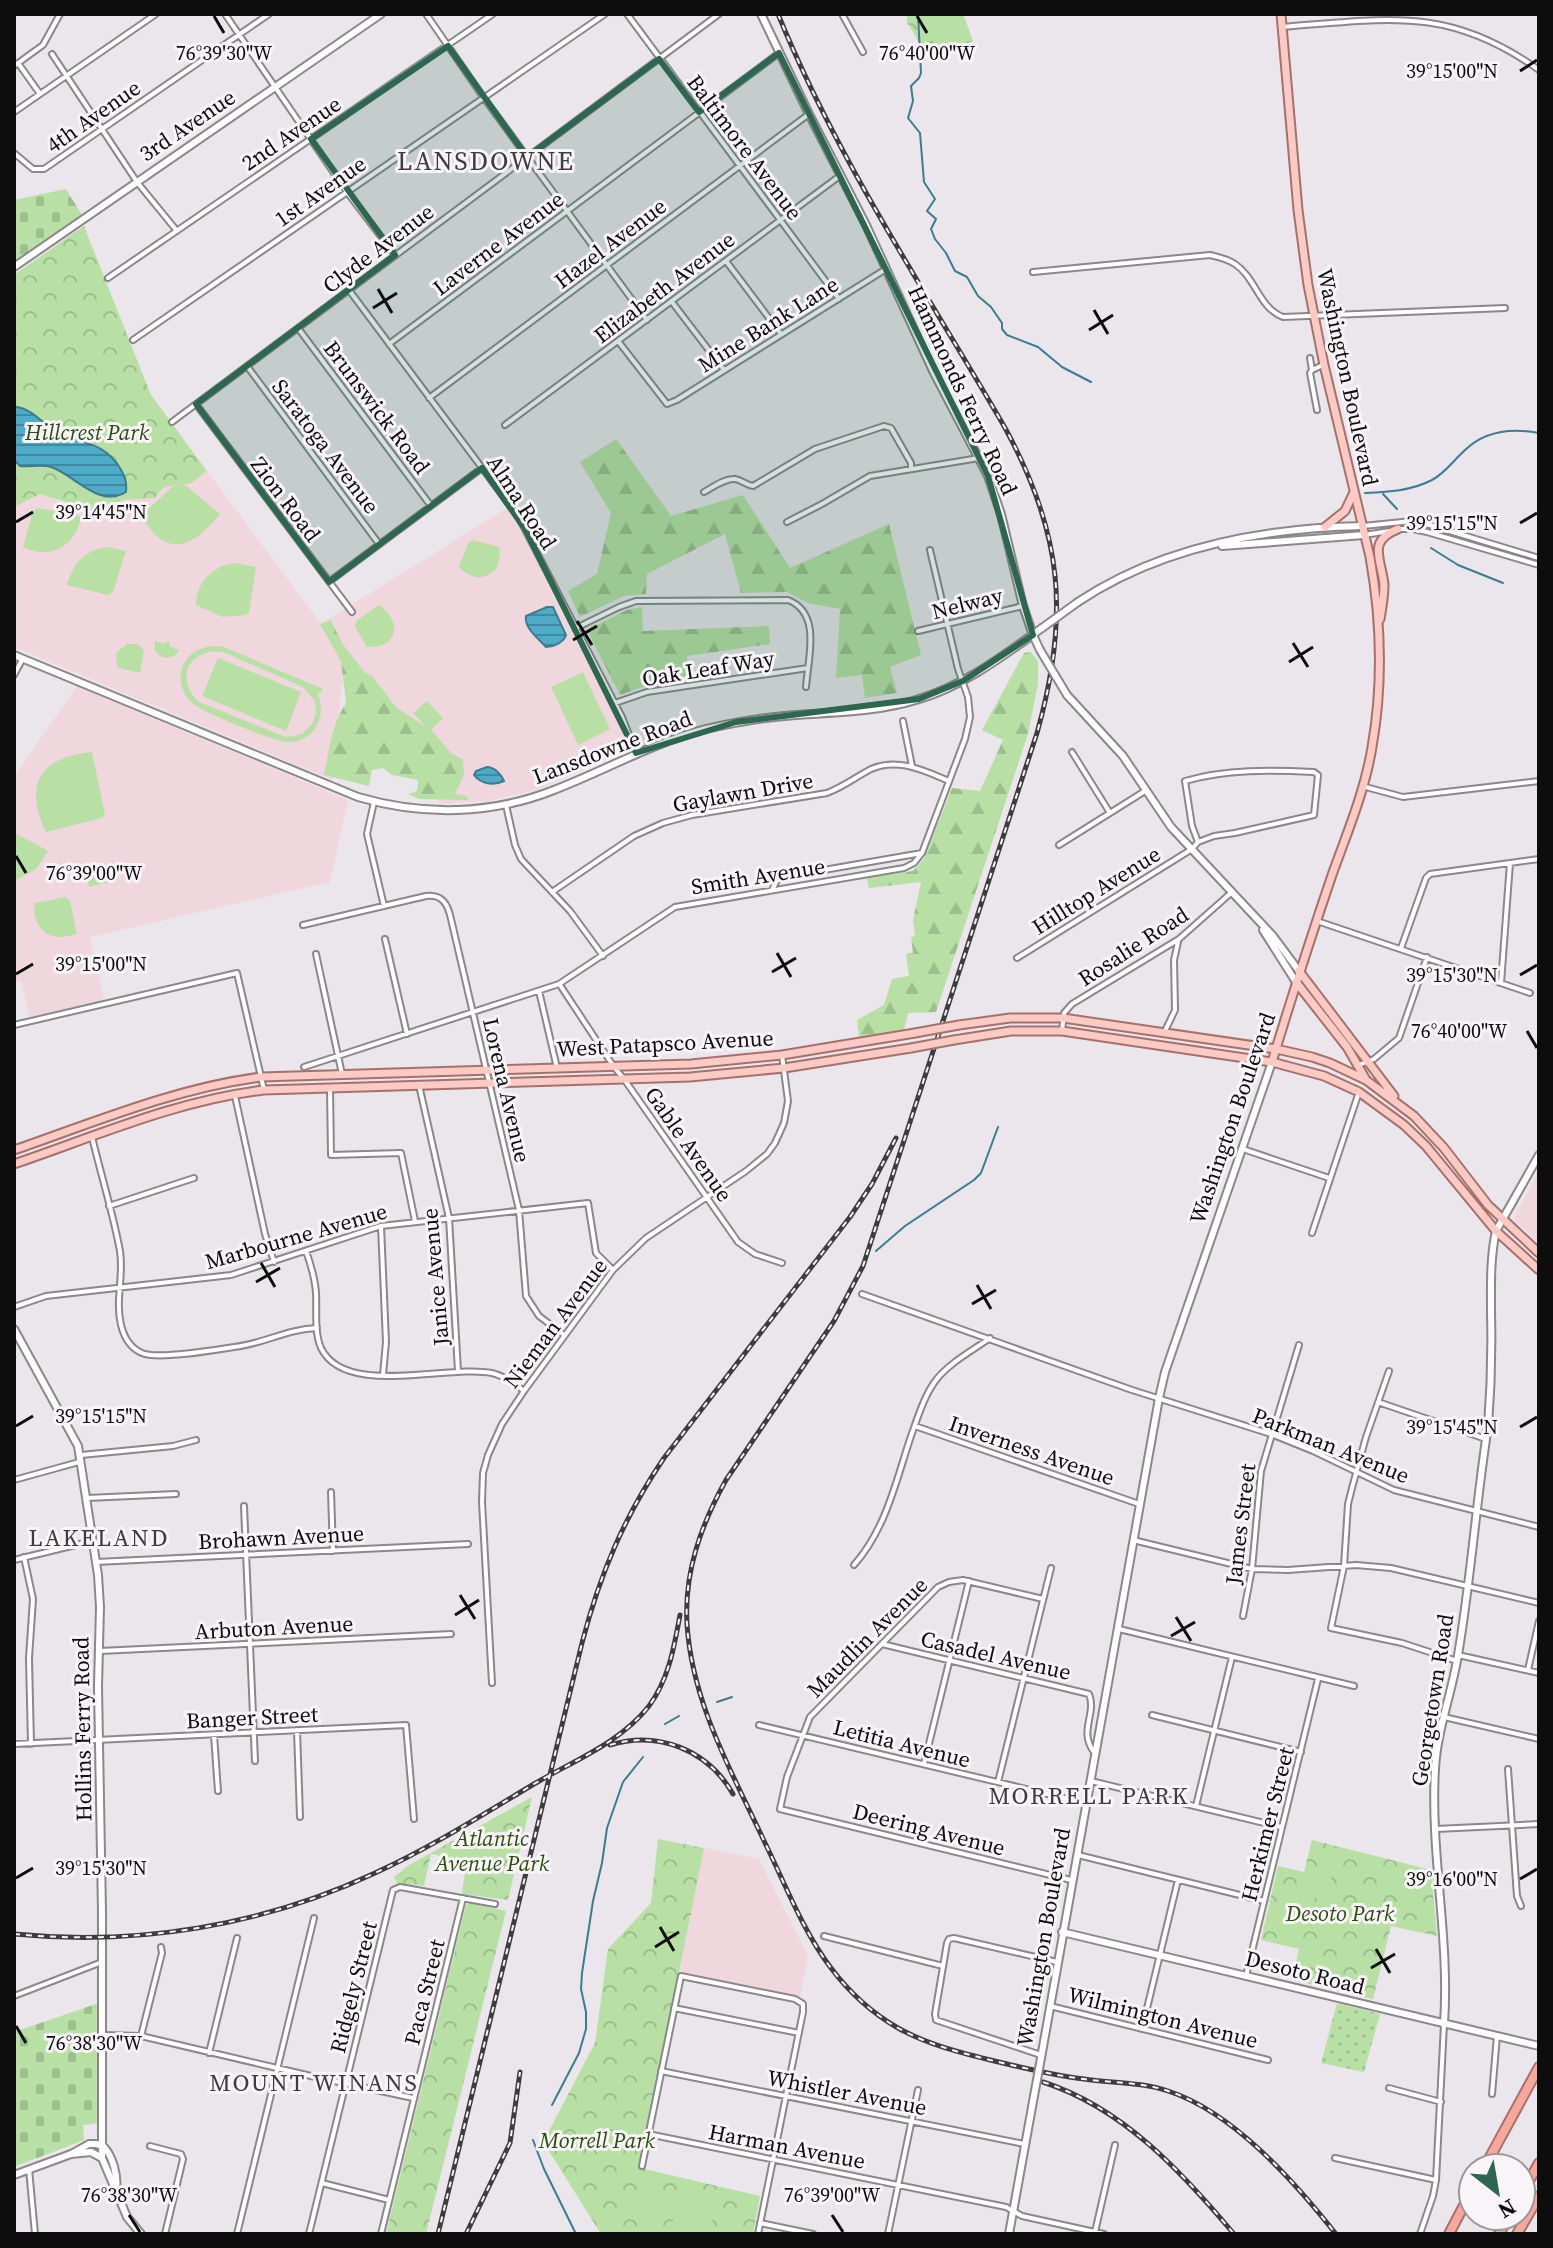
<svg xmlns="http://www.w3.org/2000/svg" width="1553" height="2248" viewBox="0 0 1553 2248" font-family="'Source Serif 4',serif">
<defs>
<pattern id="grass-dots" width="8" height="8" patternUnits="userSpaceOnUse" patternTransform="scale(2)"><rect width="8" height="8" fill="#b8e0a5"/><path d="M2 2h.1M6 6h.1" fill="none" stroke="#9dbf8d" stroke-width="1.8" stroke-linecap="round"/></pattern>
<pattern id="forest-firs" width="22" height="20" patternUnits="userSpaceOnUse" patternTransform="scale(2)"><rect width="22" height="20" fill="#b8e0a5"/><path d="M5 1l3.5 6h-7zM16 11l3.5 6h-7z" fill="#9dbf8d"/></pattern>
<pattern id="cemetery-stones" width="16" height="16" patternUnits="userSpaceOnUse" patternTransform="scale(2)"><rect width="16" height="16" fill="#b8e0a5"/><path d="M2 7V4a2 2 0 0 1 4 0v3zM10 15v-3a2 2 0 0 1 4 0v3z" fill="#9dbf8d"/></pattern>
<pattern id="park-crowns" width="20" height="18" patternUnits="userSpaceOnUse" patternTransform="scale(2)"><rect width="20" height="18" fill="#b8e0a5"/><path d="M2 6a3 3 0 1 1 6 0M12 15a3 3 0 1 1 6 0" fill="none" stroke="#9dbf8d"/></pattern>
<pattern id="water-rules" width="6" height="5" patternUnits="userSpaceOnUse" patternTransform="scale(2)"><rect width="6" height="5" fill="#4eacc8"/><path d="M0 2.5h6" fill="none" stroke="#3f8aa1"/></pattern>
</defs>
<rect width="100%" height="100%" fill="#eae6eb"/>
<path fill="#f0d6dd" d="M207,471L321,624L507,508L522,532L617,719L625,735L627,747L623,751L568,777L535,790L487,801L441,804L344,660L333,780L14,647L15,506L40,494L89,511L98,512L121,500L155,498L159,491L170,484L189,483Z
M77,686L348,800L330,882L90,937L104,1000L30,1018L21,981L14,982V777Z
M1539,1172V1244L1513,1219Z
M704,1848L759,1859L808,1956L800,1997L680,1971Z"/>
<path fill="url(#grass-dots)" d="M1337,2003L1380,2014L1364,2072L1321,2063Z"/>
<path fill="url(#forest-firs)" d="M616,439L671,516L743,495L790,568L889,524L921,655L890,667L897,693L865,698L862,675L836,678L840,609L808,603L787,592L741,593L725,534L647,574L646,594L624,596L580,617L568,591L597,574L611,513L580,462Z
M642,607L643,631L769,626L770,644L687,656L688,681L639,688L620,695L587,630L627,610Z
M331,620L342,643L365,673L372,676L396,707L432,731L452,754L463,759L464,775L455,794L467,796L468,800L419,799L408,794L417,791L418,780L392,775L383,768L372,770L369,786L324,775C329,751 332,723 346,703L341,661L320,624Z
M1031,652L1038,661V684L1028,734L936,1012L908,1013L904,1030L859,1037L857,1020L884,1005L892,979L909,976L906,954L913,953L911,937L915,936L913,920L921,882L869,888L867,878L913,871L924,859L952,788L980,791L1003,740L982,730L1024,653Z"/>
<path fill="url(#cemetery-stones)" d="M66,189L82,215L14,262V200Z
M99,2003L100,2123L83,2125L84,2140L14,2167V2032Z"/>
<path fill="url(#park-crowns)" d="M907,14H963L973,41L928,58L907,22Z
M84,226L151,395L207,471C202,474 196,481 190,483C175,489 166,479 155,498L121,500L126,516L113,519C91,508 64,502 40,494L14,507V275Z
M532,1797L508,1900L463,1894L462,1891L467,1861L431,1854L424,1886L397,1883L394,1877L409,1865Z
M658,1839L704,1848L640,2168L760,2196L753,2234H601L549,2151V2131L595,2043L608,1949L651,1903Z
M1312,1840L1431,1870L1437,1936L1391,1926L1373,1999L1292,1980L1299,1949L1261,1940L1278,1866L1304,1872Z
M470,1903L506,1911L426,2234H386L466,1905Z"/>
<path fill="#b8e0a5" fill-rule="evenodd" d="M955,17L961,33L941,41L935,24Z
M185,485L220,514C207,530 185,554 162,540C153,535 147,524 141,516L173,486Z
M38,508L81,516C76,547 50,560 23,547L33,511Z
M473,540L499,547L500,558L496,569C483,582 471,578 459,567L468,544Z
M108,547L126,551L113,592L108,595L67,585C73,563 85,550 108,547Z
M235,563L256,567L249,612L246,615L223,617L196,605C196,582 213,566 235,563Z
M379,605C403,621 398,649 367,647L355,627L356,621Z
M155,641L165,644L167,641L170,643L169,646L179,650C175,657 169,659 162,657L155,651Z
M127,644H137L144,650L140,673L117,667L116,653Z
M215,646L224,647L323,689L320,693H317C328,714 315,742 290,742C276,743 202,712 192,703C183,694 178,681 182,669C187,653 200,647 215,646ZM215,651L223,652L303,687L315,701L316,713L312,724L302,734L286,737L199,702C177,682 185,654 215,651Z
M218,658L301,692L286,731L202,696Z
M583,672L610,729L578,745L551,687Z
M427,701L443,718L430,731L413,713Z
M92,752L105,814L102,818L46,832C23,784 40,757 92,752Z
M14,832L48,851L36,869L14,881Z
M114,862L118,880L89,887L85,870Z
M66,897L70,901L77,934C71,935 63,938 57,937C40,935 32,918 35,903Z
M1328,1872L1336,1887L1310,1901L1319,1917L1290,1933L1275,1905L1304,1890L1302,1886Z
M638,2186L664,2190C662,2209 652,2217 633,2211Z
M679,2194L715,2205L710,2234L678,2232C669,2218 671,2208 679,2194Z
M725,2211L742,2214L738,2234L721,2233Z"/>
<path fill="url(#water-rules)" stroke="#3b7c90" stroke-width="2" d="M16,407C31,408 42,423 54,430C78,444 103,440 120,468C125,476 127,482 126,492C99,509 75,475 51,467C42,464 30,467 20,466L14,460V408Z
M547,607H553L566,635C564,642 554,647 546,647C538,638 524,628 526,616Z
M487,767C494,767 501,774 504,781C493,786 481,784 474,775L476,771Z"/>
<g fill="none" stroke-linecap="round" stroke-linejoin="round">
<path stroke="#3b7c90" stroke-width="2" d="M918,14L921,73L919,78L911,86L913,101L908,118L920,133L924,182L935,199L927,211L936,219L931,229L935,239L946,253L955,271L967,277L978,296L991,307L1002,323V329L1007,335L1038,347L1062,367L1091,382
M1365,493C1387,492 1411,491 1432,480C1445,473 1453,461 1464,451C1484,431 1512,428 1539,433
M1383,494L1397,509
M1431,548L1458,565L1503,583
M876,1251L905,1226L974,1180L981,1173L998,1127
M717,1702L732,1697
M665,1724L679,1716
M552,2105L579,2053L586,2029V2012L581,1989L582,1973L593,1901L602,1863L607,1828L623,1782L643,1757
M533,2140L544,2169L576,2234"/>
<defs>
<path id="street" d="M225,14L347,192L395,255
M426,14L484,98L647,320
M627,14L839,299
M842,14L863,52
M1282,27C1387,19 1448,5 1539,70
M52,54L137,182L177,231
M18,63L40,94
M14,66L43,45L60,14
M14,112L156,14
M14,153L33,169H44L269,14
M726,261L781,334
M1033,272L1210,255C1219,257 1228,259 1235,264C1256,278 1259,308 1283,317L1505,308
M108,278L493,14
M349,290L518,516L622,717L636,753
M672,302L724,370
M298,328L431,506
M133,340L605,14
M618,341L667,404L677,400L886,269
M389,344L779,53
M1310,358L1312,370
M247,366L379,544
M429,398L809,114
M196,404L352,612
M1317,410L1310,373L1312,370L1323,365
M172,422L719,14
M505,425L841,175
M704,492C712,488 724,478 735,479C742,480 746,485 753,486L815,449L884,426L891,428L911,463V468
M787,522L822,504L870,476L979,458
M1363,526L1412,521L1423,523L1539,558
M1399,529H1413L1427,532L1539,565
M1364,535L1390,531
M330,581L482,468
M576,628L619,607L636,601L788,600C822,613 808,658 806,687
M918,631L1023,606
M14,675L22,660
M615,703L647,692L808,668
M903,721L912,766
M1072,752L1110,813
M1362,786L1403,797L1539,781
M374,802L367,834L384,906
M506,805L515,845L521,859L570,911L603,956
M1059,845L1145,791
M772,890L777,880L789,876L922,853
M552,892L634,836L663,823L692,815L827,793C843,787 856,777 871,769C898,757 925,771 949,781
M1317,921L1530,993
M303,925L426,896C443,894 448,905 451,919L519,1210L526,1296L539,1316L564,1335
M385,939L407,1034
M1401,948L1426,878L1430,874L1539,859
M316,954L342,1074
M1017,958L1192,849L1198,842L1192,826L1185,781C1226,769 1271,770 1314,772L1318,775L1314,815L1235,833L1214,836L1198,842
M1501,983L1510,863
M560,985L614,1067L624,1079L738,1242L755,1254L782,1263
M539,991L557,1068
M14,1025L237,973L264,1090
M1062,1031L1064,1013L1072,1004L1179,939L1232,892
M1164,1033L1175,1010L1174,960L1178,942
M1359,1065L1374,1059L1399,1038L1427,957
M304,1067L559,984L675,907L904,868L914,863L922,853L965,739L970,717L968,697L958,669L930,550
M419,1085L449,1218L458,1371
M330,1089L331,1155L401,1153L415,1221
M235,1096L265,1234L274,1262
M92,1137C101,1175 113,1213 120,1251C124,1276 115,1300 121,1325C124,1337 130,1348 142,1353C158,1360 214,1350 234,1347C263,1344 287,1329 317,1328
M1243,1149L1329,1178
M109,1206L194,1178
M381,1226L386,1342L383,1375
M1312,1233L1359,1092
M306,1251C311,1265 315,1278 316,1293C317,1311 314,1332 321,1348C345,1398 449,1364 492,1373C504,1376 514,1383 524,1391
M862,1294L1132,1390L1271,1434L1313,1451L1394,1490L1539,1527
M14,1307L46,1296L231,1275L381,1226L588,1203L596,1253L613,1270
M1389,1371L1366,1437L1352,1488L1348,1504L1344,1566L1331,1628L1402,1643L1457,1661
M1378,1402L1486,1439
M915,1426L1139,1504
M81,1455L173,1446L196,1440
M14,1480L79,1462
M331,1492L333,1551
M87,1498L176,1494
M244,1506L255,1761
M1133,1540L1252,1569L1288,1570L1356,1565L1391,1568L1539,1603
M24,1557L33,1599L29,1658L31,1744
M14,1560L92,1541
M96,1562L468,1544
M854,1565C886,1529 896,1481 911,1436C918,1417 924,1396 936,1380C949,1363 972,1351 990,1338
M1043,1599L963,1580L949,1582L938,1587L810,1717L787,1777L780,1809L1071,1880
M1243,1616L1252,1569L1261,1471L1299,1345
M1119,1629L1354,1686
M882,1644L1089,1694C1097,1714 1078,1731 1094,1752
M100,1651L451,1634
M1458,1655L1539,1673
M1528,1670L1539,1621
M492,1683L482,1502L483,1473L488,1455L502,1424L524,1391L613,1270L646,1238L746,1171L767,1154L775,1143L784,1123L788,1101L782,1055
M1152,1715L1301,1752
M1444,1717L1539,1739
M759,1725L1085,1803
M297,1730L300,1817
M214,1735L218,1791
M14,1744L406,1725L414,1819
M924,1764L969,1581
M1508,1769L1517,1896L1521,1906
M1091,1781L1281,1827
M998,1782L1051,1568
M1196,1806L1232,1657
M1436,1829L1539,1824
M1078,1855L1264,1901
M824,1936L943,1966
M1246,1976L1318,1679
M14,1996L102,1962
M1050,2006L1268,2060
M674,2008L799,2033
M1142,2029L1178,1880
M103,2035L141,2036L311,2076L413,2098
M141,2036L162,1953L161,1947
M209,2053L237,1938
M1041,2055L936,2020L935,2014L947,1943L949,1939L954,1938L1057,1962
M661,2071L1024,2144
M1389,2088L1441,2102
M1492,2094L1497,2036
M648,2134L1006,2207L1022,2216L1104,2234
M150,2146L181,2154L183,2159L165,2234
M1335,2158L1436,2180
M642,2166L681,1976L795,1999L803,2004V2012L758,2234
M29,2169L35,2234
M322,2183L389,2200
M760,2223L813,2234
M1095,2232L1115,2145
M237,2234L314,1918
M309,2234L393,1890L400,1887L495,1904
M381,2234L463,1898
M888,2234L918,2090
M1420,2234L1433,2196L1436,2180L1444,2024"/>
<path id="secondary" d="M761,14L809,114L866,225L933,371L988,476L1001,514L1023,606L1033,635L1040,650
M14,267L381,14
M1222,546L1364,535
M1078,602C1162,546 1264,528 1363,526
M14,655L358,797C423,816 491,815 554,790C606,770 652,743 706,729C736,722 766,717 796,715C837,712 877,712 916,700C964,686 1003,656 1042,628
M1067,695L1123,756L1171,827L1273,936L1299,971
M1263,930L1296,982
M14,1329L78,1446L98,1575L100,1607L98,1686L102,1912V2158
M1062,1932L1539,2046
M1444,2024C1450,1938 1430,1854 1435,1769C1437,1730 1452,1693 1458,1655C1471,1579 1476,1502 1488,1426C1491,1388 1492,1350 1491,1312C1491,1285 1490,1258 1496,1231L1539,1155
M1041,2058L1159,1398L1165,1372L1272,1062
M103,2146C113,2156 118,2176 116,2190
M71,2154L91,2152L102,2158L127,2217L141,2234
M14,2175L71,2154L89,2144H96L103,2146
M1009,2234L1034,2096"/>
<path id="primary" d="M1325,527L1345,511L1354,492
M1380,619C1382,608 1384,596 1384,585C1382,560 1366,541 1398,529
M1299,971L1394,1096
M1296,982L1347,1047L1365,1078
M959,1025L1010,1018H1063L1276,1049L1312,1057L1330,1063L1366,1080L1414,1116L1444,1148L1488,1205L1539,1253
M954,1040L1011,1031H1062L1272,1062L1324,1076L1359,1092L1404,1125L1426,1146L1496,1231L1539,1270
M1272,1062C1291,999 1311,937 1332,875C1347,833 1365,791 1372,747C1383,685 1381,619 1370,557L1324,365L1308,285L1298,210L1281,14
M14,1150C95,1122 176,1088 261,1077L691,1064L782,1055L915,1033
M14,1164C96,1136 178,1100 264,1090L690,1077L784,1068L911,1048"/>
<path id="highway" d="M1484,2168L1539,2067
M1521,2195L1539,2163
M1449,2234L1473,2188
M1499,2234L1509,2216
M1517,2234L1539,2196"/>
</defs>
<use href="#street" stroke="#8b878b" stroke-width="8"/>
<use href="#secondary" stroke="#8b878b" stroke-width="10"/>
<use href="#primary" stroke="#a7716b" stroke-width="11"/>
<use href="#highway" stroke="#a7716b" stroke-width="12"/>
<use href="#street" stroke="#fff" stroke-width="4"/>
<use href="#secondary" stroke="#fff" stroke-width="6"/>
<use href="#primary" stroke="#fbcac4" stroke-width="7"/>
<use href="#highway" stroke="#f9a79d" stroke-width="8"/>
<defs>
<path id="rail" d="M778,14C837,159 925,290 1004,426C1063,533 1070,616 1037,733L863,1266L834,1321L726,1480C701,1525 684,1572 687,1624C692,1704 733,1774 766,1845C786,1886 803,1931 831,1968C849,1992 872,2013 898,2028C932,2047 970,2055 1007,2064C1033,2070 1058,2076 1084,2079C1111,2083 1142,2082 1168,2091C1233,2112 1294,2181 1336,2234
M610,1745C658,1730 708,1750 733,1794
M14,1934C138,1946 262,1926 375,1873C430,1848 482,1815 534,1784C573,1761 620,1743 649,1706C669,1679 674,1647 680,1615
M1043,2082C1123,2108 1181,2171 1234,2234
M438,2234L582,1643C600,1574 624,1517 664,1458L850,1217L872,1184L896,1138
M466,2234L510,2143L520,2072"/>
</defs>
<use href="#rail" stroke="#3e3d3e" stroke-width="5"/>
<use href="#rail" stroke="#f8f4f8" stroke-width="2" stroke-dasharray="6" stroke-linecap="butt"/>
<defs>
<path id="secondary-bridge" d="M1042,628L1078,602
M1040,650L1067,695
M1034,2096L1041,2058"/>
<path id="primary-bridge" d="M915,1033L959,1025
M911,1048L954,1040"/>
</defs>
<use href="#secondary-bridge" stroke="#8b878b" stroke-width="10" stroke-linecap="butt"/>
<use href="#primary-bridge" stroke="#a7716b" stroke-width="11" stroke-linecap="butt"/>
<use href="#secondary-bridge" stroke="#fff" stroke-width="6"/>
<use href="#primary-bridge" stroke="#fbcac4" stroke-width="7"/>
</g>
<path fill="#2d6750" fill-opacity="0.2" stroke="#2d6750" stroke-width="6" stroke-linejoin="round" d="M448,46L527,157L659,59L699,112L779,53L988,476L1033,635L963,681L919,699L736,722L636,753L525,529L482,468L329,582L196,404L395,255L311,139Z"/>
<path fill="none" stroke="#0e0d0e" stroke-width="3" d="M214,16L224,33M917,16L927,33M1520,71L1537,60M378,289L392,313M373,308L397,293M1094,310L1108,334M1089,330L1113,315M16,522L33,512M1520,523L1537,513M577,621L592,645M573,640L597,626M1293,643L1308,667M1289,662L1313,647M16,856L26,873M777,953L791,977M772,972L796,958M16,974L33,964M1520,975L1537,965M1527,1031L1537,1048M261,1263L275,1287M256,1282L280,1268M977,1285L991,1309M972,1304L996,1290M16,1426L33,1416M1520,1427L1537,1417M460,1595L475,1619M455,1615L479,1600M1176,1617L1191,1641M1171,1636L1195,1622M16,1878L33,1868M1520,1879L1537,1869M660,1927L674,1951M655,1947L679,1932M1376,1949L1390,1973M1371,1968L1395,1954M16,2026L26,2043M129,2215L140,2232M832,2215L843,2232"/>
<g text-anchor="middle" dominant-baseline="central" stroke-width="6" stroke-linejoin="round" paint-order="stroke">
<g font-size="22" fill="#0e0d0e" stroke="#f8f4f8">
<text transform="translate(93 116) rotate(-35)">4th Avenue</text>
<text transform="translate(187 125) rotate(-34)">3rd Avenue</text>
<text transform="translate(291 133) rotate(-34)">2nd Avenue</text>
<text transform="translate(745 147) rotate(53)">Baltimore Avenue</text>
<text transform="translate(320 191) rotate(-35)">1st Avenue</text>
<text transform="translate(498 243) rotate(-37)">Laverne Avenue</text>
<text transform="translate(610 243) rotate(-37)">Hazel Avenue</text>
<text transform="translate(378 248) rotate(-37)">Clyde Avenue</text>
<text transform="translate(664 287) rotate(-37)">Elizabeth Avenue</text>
<text transform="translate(768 324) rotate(-32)">Mine Bank Lane</text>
<text transform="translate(1348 377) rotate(78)">Washington Boulevard</text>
<text transform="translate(963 390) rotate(65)">Hammonds Ferry Road</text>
<text transform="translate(377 407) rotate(53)">Brunswick Road</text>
<text transform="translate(326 446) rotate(53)">Saratoga Avenue</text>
<text transform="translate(286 499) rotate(53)">Zion Road</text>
<text transform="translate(522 502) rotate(57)">Alma Road</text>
<text transform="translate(967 603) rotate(-14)">Nelway</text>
<text transform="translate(708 668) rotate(-9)">Oak Leaf Way</text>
<text transform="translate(612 747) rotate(-21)">Lansdowne Road</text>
<text transform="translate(743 792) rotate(-10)">Gaylawn Drive</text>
<text transform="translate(758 876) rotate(-9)">Smith Avenue</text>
<text transform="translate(1096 890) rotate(-32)">Hilltop Avenue</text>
<text transform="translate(1133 946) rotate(-33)">Rosalie Road</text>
<text transform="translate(665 1043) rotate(-3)">West Patapsco Avenue</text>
<text transform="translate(507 1090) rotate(77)">Lorena Avenue</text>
<text transform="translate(1232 1118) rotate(-71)">Washington Boulevard</text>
<text transform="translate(689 1144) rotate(55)">Gable Avenue</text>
<text transform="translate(296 1236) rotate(-16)">Marbourne Avenue</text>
<text transform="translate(435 1277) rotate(-95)">Janice Avenue</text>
<text transform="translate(555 1323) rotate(-53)">Nieman Avenue</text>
<text transform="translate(1331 1445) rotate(22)">Parkman Avenue</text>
<text transform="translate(1032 1450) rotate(19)">Inverness Avenue</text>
<text transform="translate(1240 1524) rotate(-83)">James Street</text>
<text transform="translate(281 1537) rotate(-3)">Brohawn Avenue</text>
<text transform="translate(274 1627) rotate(-3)">Arbuton Avenue</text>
<text transform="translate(867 1637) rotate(-45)">Maudlin Avenue</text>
<text transform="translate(996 1655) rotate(13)">Casadel Avenue</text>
<text transform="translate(1432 1700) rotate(-81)">Georgetown Road</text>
<text transform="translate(252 1717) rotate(-3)">Banger Street</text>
<text transform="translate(82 1729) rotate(-91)">Hollins Ferry Road</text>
<text transform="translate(902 1743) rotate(14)">Letitia Avenue</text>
<text transform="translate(1267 1824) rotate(-76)">Herkimer Street</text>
<text transform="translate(929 1829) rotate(14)">Deering Avenue</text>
<text transform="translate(1043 1937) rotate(-80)">Washington Boulevard</text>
<text transform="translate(1305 1972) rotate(14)">Desoto Road</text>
<text transform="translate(353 1987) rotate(-76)">Ridgely Street</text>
<text transform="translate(424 1992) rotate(-76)">Paca Street</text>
<text transform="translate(1163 2017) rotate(14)">Wilmington Avenue</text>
<text transform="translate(847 2092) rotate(11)">Whistler Avenue</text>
<text transform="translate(787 2146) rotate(11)">Harman Avenue</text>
</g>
<g font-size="22" font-style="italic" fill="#284e0e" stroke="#f8f4f8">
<text x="87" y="432">Hillcrest Park</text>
<text x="492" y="1838">Atlantic<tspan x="492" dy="25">Avenue Park</tspan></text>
<text x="1340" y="1913">Desoto Park</text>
<text x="597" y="2140">Morrell Park</text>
</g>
<g font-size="24" letter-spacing="2" fill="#3e3b3e" stroke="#f8f4f8">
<text x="99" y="1537">LAKELAND</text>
<text x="1089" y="1795">MORRELL PARK</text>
<text x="314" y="2082">MOUNT WINANS</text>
</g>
<g font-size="26" letter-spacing="2" fill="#3e3b3e" stroke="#f8f4f8">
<text x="486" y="161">LANSDOWNE</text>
</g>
</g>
<g font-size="20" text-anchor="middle" fill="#0e0d0e" stroke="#f8f4f8" stroke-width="6" stroke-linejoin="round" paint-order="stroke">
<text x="224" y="60">76°39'30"W</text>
<text x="927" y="60">76°40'00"W</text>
<text x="1452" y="78">39°15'00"N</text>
<text x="101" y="519">39°14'45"N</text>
<text x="1452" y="530">39°15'15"N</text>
<text x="94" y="880">76°39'00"W</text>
<text x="101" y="971">39°15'00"N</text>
<text x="1452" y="982">39°15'30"N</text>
<text x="1459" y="1038">76°40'00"W</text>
<text x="101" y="1423">39°15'15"N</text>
<text x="1452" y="1434">39°15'45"N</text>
<text x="101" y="1875">39°15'30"N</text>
<text x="1452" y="1886">39°16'00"N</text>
<text x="94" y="2050">76°38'30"W</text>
<text x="129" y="2202">76°38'30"W</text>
<text x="832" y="2202">76°39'00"W</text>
</g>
<rect width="1553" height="2248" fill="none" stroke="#0e0d0e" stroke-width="32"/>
<g transform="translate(1497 2192) rotate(149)"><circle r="38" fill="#f8f4f8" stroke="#9a989a" stroke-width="2"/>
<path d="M0-6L14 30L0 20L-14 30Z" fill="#2d6750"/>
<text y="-12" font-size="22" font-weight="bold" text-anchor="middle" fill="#0e0d0e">N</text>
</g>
</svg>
